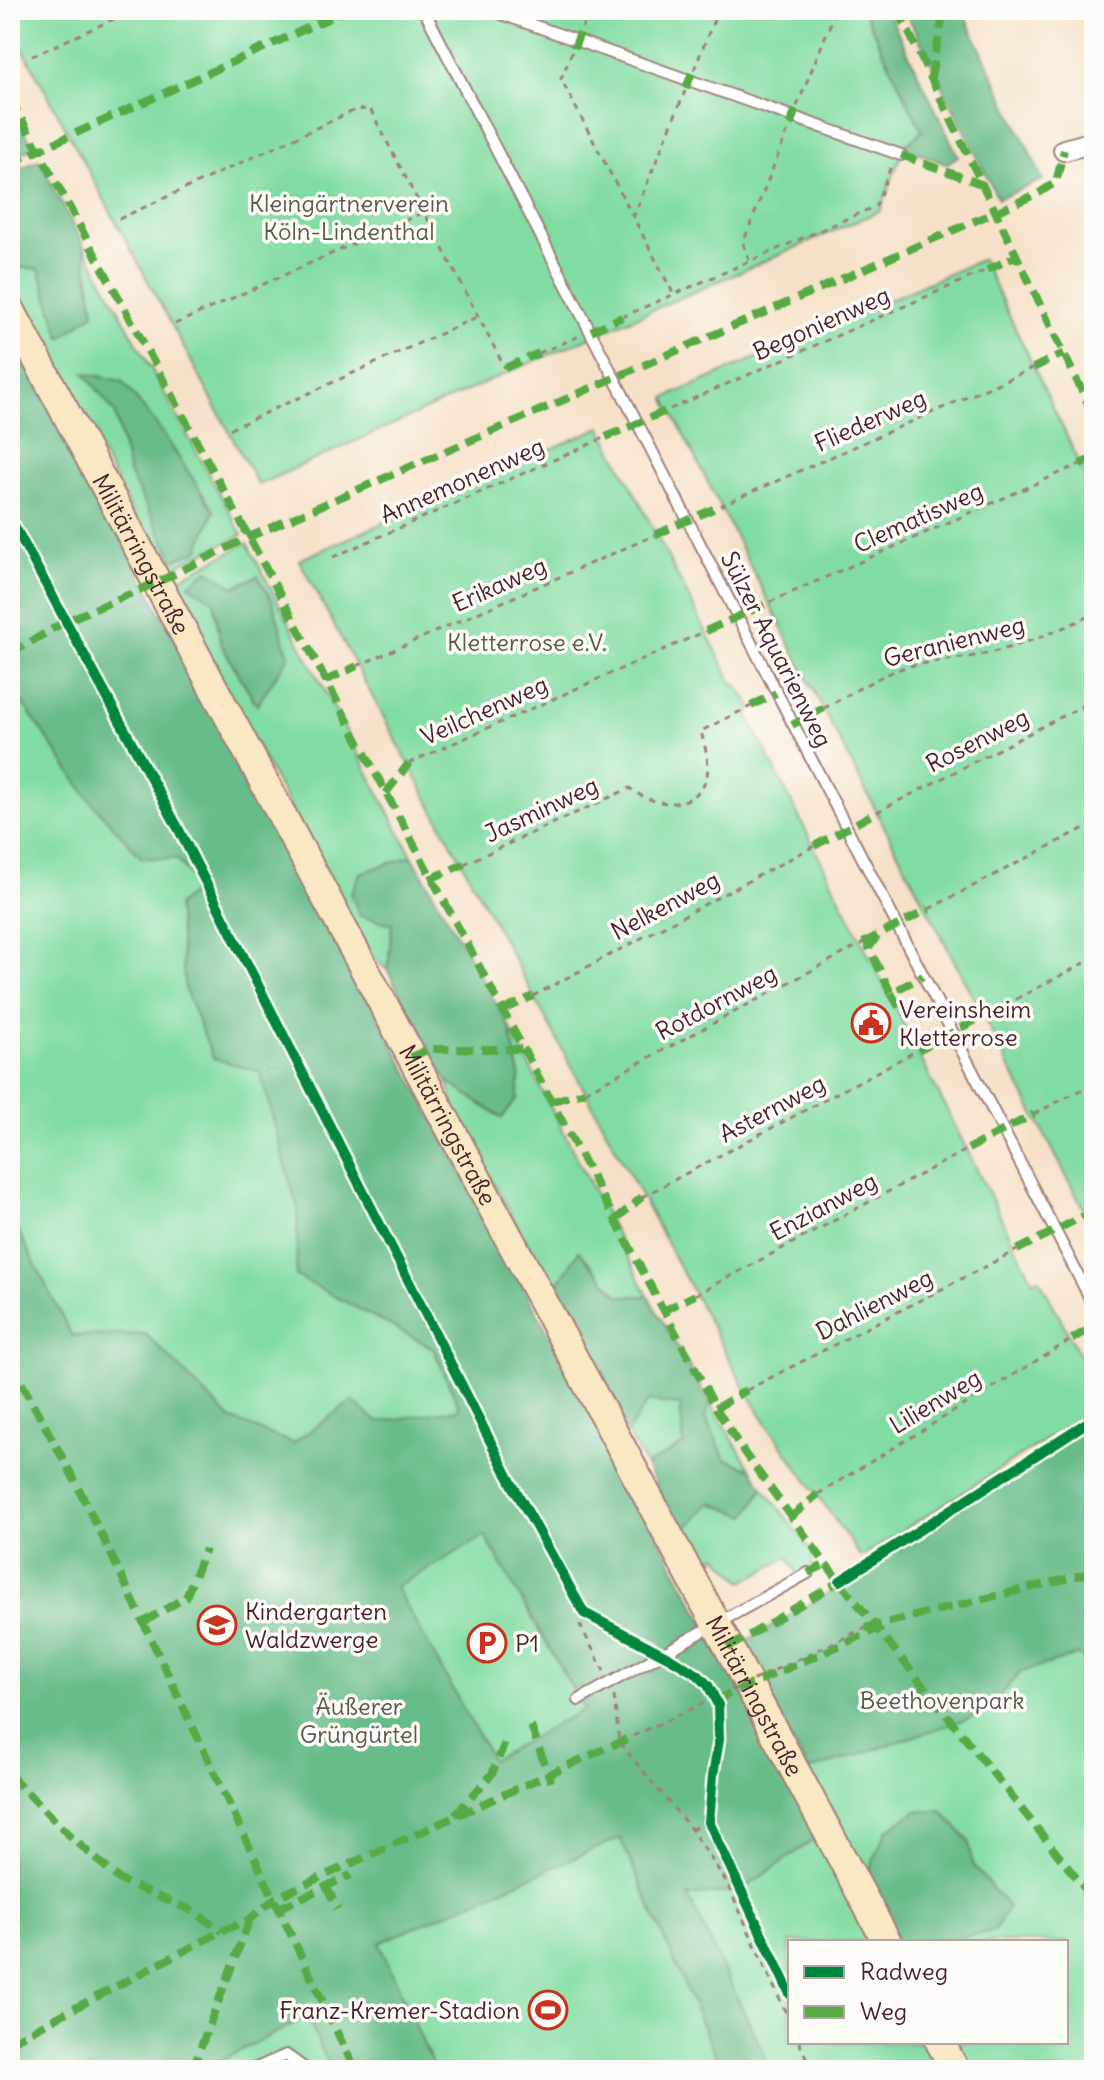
<svg xmlns="http://www.w3.org/2000/svg" width="1104" height="2080" viewBox="0 0 1104 2080" font-family="Delius,sans-serif">
<rect width="100%" height="100%" fill="#fdfcf7"/>
<filter id="ink" filterUnits="userSpaceOnUse"><feTurbulence type="fractalNoise" baseFrequency=".0125" numOctaves="2"/><feDisplacementMap in="SourceGraphic" scale="16" xChannelSelector="R" yChannelSelector="G"/><feConvolveMatrix kernelMatrix="1 2 1 2 8 2 1 2 1" color-interpolation-filters="sRGB"/></filter>
<filter id="wash" filterUnits="userSpaceOnUse"><feTurbulence type="fractalNoise" baseFrequency=".006" numOctaves="4" result="noise"/><feDisplacementMap in="SourceGraphic" scale="32" xChannelSelector="R" yChannelSelector="G"/><feGaussianBlur stdDeviation="1.8" result="paint"/><feColorMatrix in="noise" values="0 0 0 0 0 0 0 0 0 0 0 0 0 0 0 0 0 1.4 0 .05"/><feComposite in="paint" operator="in"/></filter>
<g filter="url(#wash)">
<rect width="100%" height="100%" fill="#f6e1c8"/>
<path fill="#81dca3" stroke="#667e67" stroke-width="2" fill-rule="evenodd" d="M10,10H863L922,131L904,147L880,211L505,374L258,485L10,25Z
M84,246L242,535L163,572L10,277V266L39,269L61,337L94,312ZM86,374L160,429L214,511L198,550L174,559L129,473L115,413Z
M982,259L1094,493V1229L821,705L665,398Z
M10,333L875,1942H790V2042H928L943,2070H10Z
M601,427L734,686L737,685L752,707L748,716L1033,1281L1039,1278L1094,1382V1409L861,1557L767,1424L743,1385L299,560Z
M247,543L412,856L360,873L392,924L388,971L368,952L169,584ZM214,601L257,705L221,644Z
M509,1026L648,1296H619L579,1252L554,1290L459,1122L447,1081L501,1118L520,1076Z
M648,1401L680,1405L684,1444L646,1466L627,1433Z
M710,1403L751,1469L725,1459L705,1417Z
M1094,1419V2070H968L952,2042H1066V1942H898L741,1644L856,1577Z
M763,1487L813,1553L812,1566L798,1574L788,1557L743,1582L716,1555L704,1574L682,1533L710,1503L747,1515Z"/>
<path fill="#68bc89" stroke="#596e5a" stroke-width="2" fill-rule="evenodd" d="M863,10H887L958,156L946,164L904,147L922,131Z
M905,10H962L1043,180L998,199Z
M10,107L34,147L10,158Z
M39,160L84,246L94,313L61,338L39,269L10,266V173Z
M10,333L819,1836L741,1891L688,1896L772,2070H722L620,1838L379,1943L435,2070H331L307,2017L202,2070H10V1215L72,1336L146,1334L230,1419L293,1443L352,1401L378,1422L460,1409L433,1348L296,1276L298,1210L260,1072L213,1058L185,989L177,906L198,887L177,859L142,858L92,803L10,685ZM485,1536L584,1709L492,1760L396,1587Z
M85,373L122,381L160,429L214,511L198,550L174,560L129,473L115,413Z
M208,570L234,587L258,576L272,600L289,656L257,705L221,644L214,601L189,585Z
M412,856L509,1026L520,1076L517,1099L502,1118L447,1081L388,971L392,924L360,916L351,894L360,873Z
M579,1251L619,1296H648L710,1403L705,1417L725,1459L751,1469L763,1487L747,1516L710,1503L682,1533L646,1466L684,1444L680,1405L648,1401L627,1433L554,1290Z
M1094,1419V1667L1078,1655L1021,1672L985,1713L808,1771L741,1644L856,1577Z
M916,1811H942L969,1841L972,1864L1008,1907L994,1931L936,1942H898L866,1877L887,1830Z"/>
</g>
<g filter="url(#ink)">
<g fill="none" stroke-linecap="round" stroke-linejoin="round">
<defs>
<path id="service" d="M424,10L1094,1306
M490,10L901,155
M579,1700L808,1573
M252,2070L286,2055L307,2070"/>
<path id="minor" d="M1064,150L1094,142"/>
<g id="secondary">
<path id="s1" d="M10,309L887,1942"/>
<path d="M940,2042L955,2070"/>
</g>
</defs>
<use href="#service" stroke="#a0807a" stroke-width="14"/>
<use href="#minor" stroke="#a0807a" stroke-width="24"/>
<use href="#secondary" stroke="#a0807a" stroke-width="32"/>
<path stroke="#a0807a" stroke-width="3" stroke-dasharray="6 6" stroke-linecap="butt" d="M582,28L590,10
M572,52L561,79L673,293
M32,56L134,10
M694,70L718,10
M797,106L836,10
M633,218L685,91
M119,219L355,110L370,109L505,368
M749,260L743,243L788,130
M622,317L876,206L891,166
M175,324L424,212
M539,353L580,336
M670,409L987,270
M230,429L479,316
M720,506L1033,368
M333,557L606,437
M770,602L1080,464
M357,666L655,535
M824,708C851,694 877,676 906,667C930,661 955,660 979,655C1020,647 1057,631 1094,614
M409,763L706,631
M877,812L1094,700
M464,864L630,788C653,808 698,812 707,775C710,762 704,744 701,731L751,706
M929,909L1094,823
M533,996L814,846
M984,1016L1094,958
M585,1092L863,943
M1034,1114L1094,1083
M642,1197L918,1050
M1086,1215L1094,1211
M695,1295L968,1149
M747,1390L1017,1250
M818,1494L1072,1339
M584,1613L580,1625L604,1671
M614,1696L619,1742L691,1829L726,1881L790,2022
M691,1829L709,1822
M799,2042L812,2070"/>
<use href="#service" stroke="#fff" stroke-width="10"/>
<use href="#minor" stroke="#fff" stroke-width="20"/>
<use href="#secondary" stroke="#fae7c3" stroke-width="28"/>
<path stroke="#a0807a" stroke-width="3" stroke-dasharray="6 6" stroke-linecap="butt" d="M633,1736L865,1628"/>
<path stroke="#57aa44" stroke-width="8" stroke-dasharray="16 8" stroke-linecap="butt" d="M898,10L1094,416
M574,48L580,33
M931,77L944,10
M686,88L692,73
M10,98L249,537L716,1408L743,1451L826,1564L1094,1900
M790,125L796,109
M901,155L984,185
M10,163L347,10
M987,270L1017,256
M591,331L622,317
M505,368L539,353
M1033,368L1064,353
M606,437L670,409
M1080,464L1094,458
M655,535L720,506
M706,631L770,602
M10,654L66,621L156,583L249,537L1039,193L1056,182L1064,150
M325,681L357,666
M751,706L776,693
M792,725L824,708
M386,793L409,763
M814,846L877,812
M430,879L464,864
M877,936L869,948L891,993
M863,943L929,909
M899,1007L891,993L923,976
M504,1010L533,996
M918,1050L984,1016
M411,1057L429,1049H525
M553,1101L585,1092
M968,1149L1034,1114
M615,1220L642,1197
M1017,1250L1086,1215
M663,1311L695,1295
M1072,1339L1094,1326
M10,1362L73,1477L110,1552L355,2070
M716,1408L747,1390
M791,1517L818,1494
M808,1573L826,1564
M144,1622L186,1597L205,1549
M865,1628L1094,1572
M728,1648L840,1581
M715,1700L875,1630
M531,1726L551,1782
M10,1775L68,1834L120,1880L193,1911L222,1931
M455,1815L492,1774L506,1740
M326,1886L338,1909
M279,1908L351,1875
M10,2042L222,1931L250,1919L275,1898L633,1736
M192,2070L250,1919"/>
<defs>
<path id="cycleway" d="M10,518L178,828L511,1482L584,1613L670,1658L698,1675L708,1685L718,1705L719,1740L713,1775L709,1822L790,1994
M840,1581L1094,1418"/>
</defs>
<use href="#cycleway" stroke="#fdfcf7" stroke-width="15"/>
<use href="#cycleway" stroke="#00873e" stroke-width="10"/>
</g>
</g>
<defs>
<symbol id="civic-ring" viewBox="-11 -11 22 22"><circle r="9.5" fill="#fdfcf7" stroke="#c8321e" stroke-width="1.5"/><path d="M-.6-6.5H3V-4.5H.6V-3L4-1V1h2V6H-6V1h2V-1L-.6-3ZM-1.2 2.5V6h2.4V2.5Z" fill="#c8321e"/></symbol>
<symbol id="school-ring" viewBox="-11 -11 22 22"><circle r="9.5" fill="#fdfcf7" stroke="#c8321e" stroke-width="1.5"/><path d="M0-5L7-2L0 1L-7-2ZM-4 1L0 2.5L4 1V4Q0 6-4 4Z" fill="#c8321e"/></symbol>
<symbol id="parking-ring" viewBox="-11 -11 22 22"><circle r="9.5" fill="#fdfcf7" stroke="#c8321e" stroke-width="1.5"/><path d="M-3.5-5.5H1a3.5 3.5 0 0 1 0 7H-1V5.5H-3.5ZM-1-3.4V-.6H.8a1.4 1.4 0 0 0 0-2.8Z" fill="#c8321e"/></symbol>
<symbol id="stadium-ring" viewBox="-11 -11 22 22"><circle r="9.5" fill="#fdfcf7" stroke="#c8321e" stroke-width="1.5"/><path d="M0-5a6.5 5 0 1 0 0 10a6.5 5 0 1 0 0-10ZM-3.5-1.8h7v3.6h-7Z" fill="#c8321e"/></symbol>
</defs>
<g fill-rule="evenodd">
<use href="#civic-ring" x="849" y="1001" width="44" height="44"/>
<use href="#school-ring" x="195" y="1603" width="44" height="44"/>
<use href="#parking-ring" x="465" y="1621" width="44" height="44"/>
<use href="#stadium-ring" x="526" y="1988" width="44" height="44"/>
</g>
<g text-anchor="middle" dominant-baseline="central" stroke-width="7" stroke-linejoin="round" paint-order="stroke">
<g font-size="24" fill="#5a584f" stroke="#fdfcf7">
<text x="349" y="203">Kleingärtnerverein<tspan x="349" dy="28">Köln-Lindenthal</tspan></text>
<text x="527" y="642">Kletterrose e.V.</text>
<text x="942" y="1700">Beethovenpark</text>
<text x="359" y="1706">Äußerer<tspan x="359" dy="28">Grüngürtel</tspan></text>
</g>
<g font-size="24" fill="#4a1f2b" stroke="#fdfcf7">
<text transform="translate(821 323) rotate(-24)">Begonienweg</text>
<text transform="translate(870 420) rotate(-24)">Fliederweg</text>
<text transform="translate(462 480) rotate(-24)">Annemonenweg</text>
<text transform="translate(918 517) rotate(-24)">Clematisweg</text>
<text stroke="none"><textPath href="#s1" startOffset="278">Militärringstraße</textPath></text>
<text transform="translate(499 584) rotate(-24)">Erikaweg</text>
<text transform="translate(954 641) rotate(-14)">Geranienweg</text>
<text transform="translate(777 649) rotate(63)">Sülzer Aquarienweg</text>
<text transform="translate(484 710) rotate(-24)">Veilchenweg</text>
<text transform="translate(977 740) rotate(-27)">Rosenweg</text>
<text transform="translate(541 809) rotate(-25)">Jasminweg</text>
<text transform="translate(665 905) rotate(-28)">Nelkenweg</text>
<text transform="translate(716 1002) rotate(-28)">Rotdornweg</text>
<text transform="translate(772 1108) rotate(-28)">Asternweg</text>
<text stroke="none"><textPath href="#s1" startOffset="926">Militärringstraße</textPath></text>
<text transform="translate(823 1206) rotate(-28)">Enzianweg</text>
<text transform="translate(874 1304) rotate(-27)">Dahlienweg</text>
<text transform="translate(935 1401) rotate(-31)">Lilienweg</text>
<text stroke="none"><textPath href="#s1" startOffset="1574">Militärringstraße</textPath></text>
</g>
<g font-size="24" fill="#4a1f2b" stroke="#fdfcf7" text-anchor="start">
<text x="899" y="1009">Vereinsheim<tspan x="899" dy="28">Kletterrose</tspan></text>
<text x="245" y="1611">Kindergarten<tspan x="245" dy="28">Waldzwerge</tspan></text>
<text x="515" y="1643">P1</text>
<text x="520" y="2010" text-anchor="end">Franz-Kremer-Stadion</text>
</g>
</g>
<rect width="1104" height="2080" fill="none" stroke="#fdfcf7" stroke-width="40"/>
<rect x="788" y="1940" width="280" height="104" fill="#fdfcf7" stroke="#b5a4a5" stroke-width="2"/>
<rect x="804" y="1966" width="40" height="12" fill="#00873e" stroke="#b5a4a5" stroke-width="2"/>
<text x="860" y="1980" font-size="24" fill="#4a1f2b">Radweg</text>
<rect x="804" y="2006" width="40" height="12" fill="#57aa44" stroke="#b5a4a5" stroke-width="2"/>
<text x="860" y="2020" font-size="24" fill="#4a1f2b">Weg</text>
</svg>
